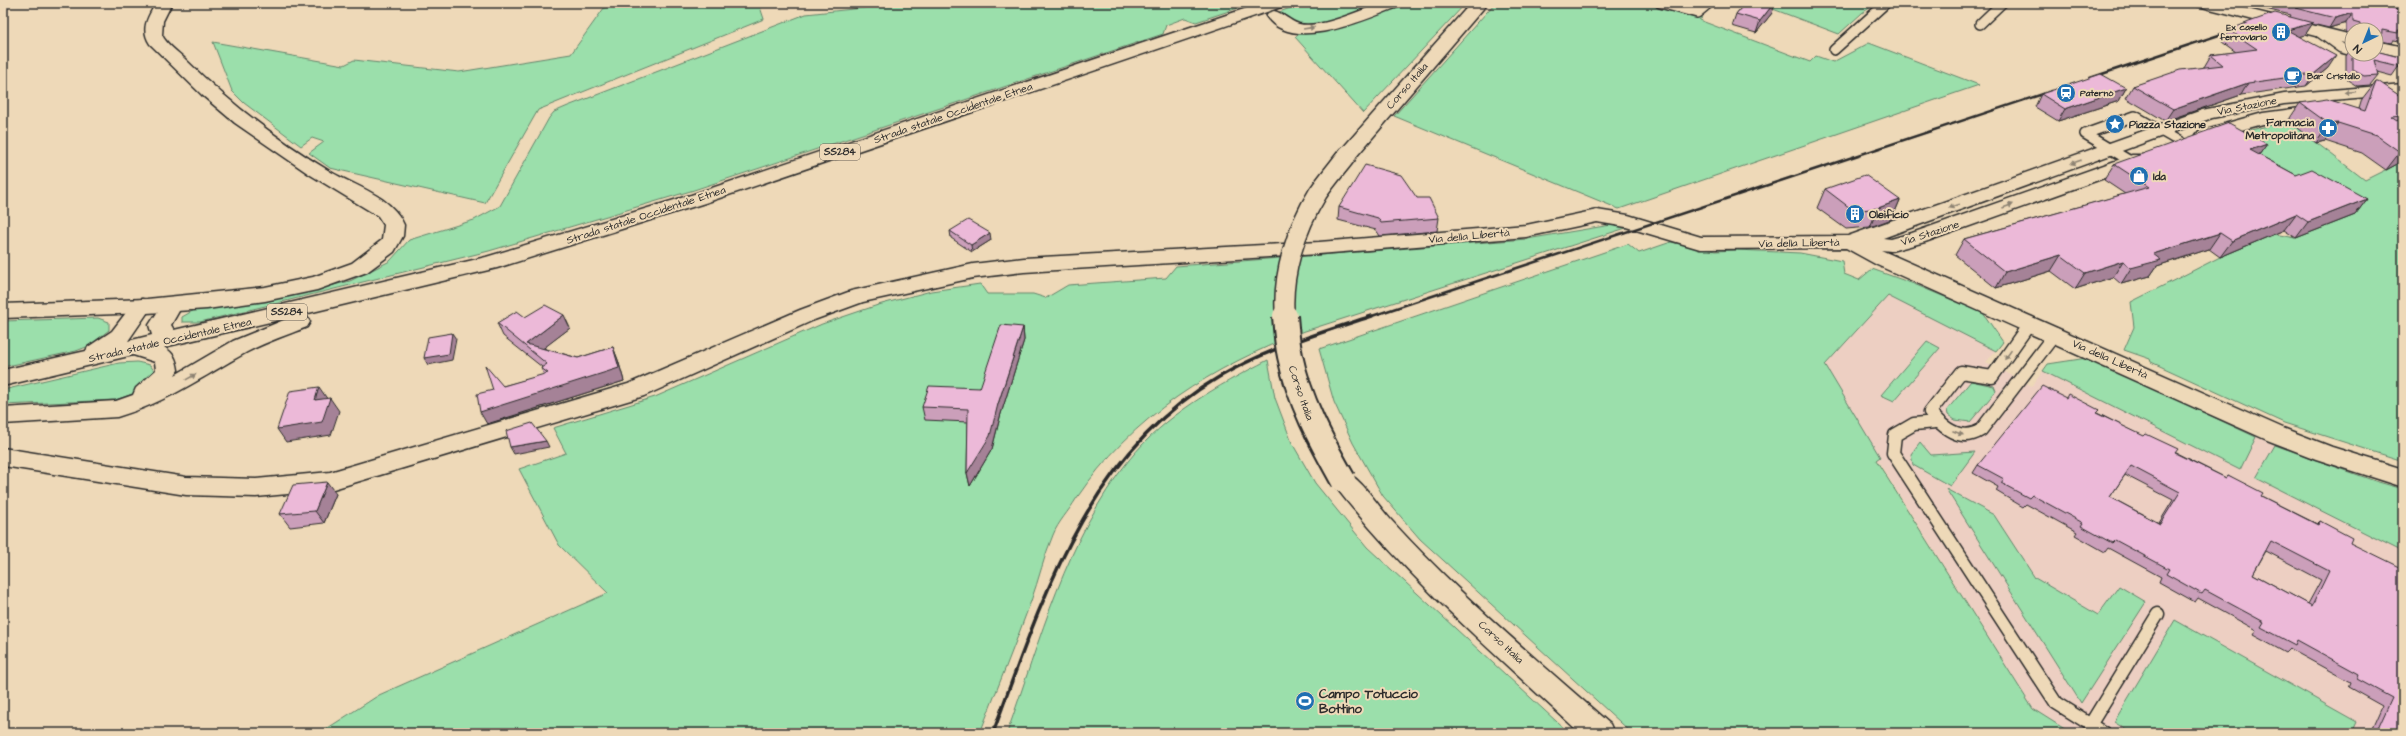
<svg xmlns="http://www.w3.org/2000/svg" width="2406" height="736" viewBox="0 0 2406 736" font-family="'Architects Daughter',sans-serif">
<rect width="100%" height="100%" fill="#eed9b8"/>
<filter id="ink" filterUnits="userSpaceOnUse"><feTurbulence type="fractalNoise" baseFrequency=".025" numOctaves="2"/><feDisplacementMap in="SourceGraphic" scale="8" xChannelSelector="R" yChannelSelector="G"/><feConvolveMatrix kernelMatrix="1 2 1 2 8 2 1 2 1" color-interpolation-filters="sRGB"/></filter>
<g filter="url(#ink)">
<path fill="#edcfc2" d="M1872,269L1914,284L1983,313L2003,342L1986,362L2032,386L2048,364L2087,358L2266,441L2375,481L2403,489V733H2071L2033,709L1820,368Z"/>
<path fill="#9bdfab" stroke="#63856b" d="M630,3H774L760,7L764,19L538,110L485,203L330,168L309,153L324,142L312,138L301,146L244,103L232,91L213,42L344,65L354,60L459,72L571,54L604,8Z
M909,3H1253L1196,22L1185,18L1166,25L1163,34L694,190L489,251L200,322H182V317L196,309L288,296L350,281L390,261L409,240L474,220L500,206L549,118L554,112L568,106L806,14Z
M1305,3H1384C1366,9 1312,31 1295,24C1288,22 1282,16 1276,13Z
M1404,3H1466L1363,113L1295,37L1300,33L1348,23Z
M1495,3H1651L1702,18L1699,20L1810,62L1816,56L1833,62L1869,43L1979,85L1619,209L1394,116Z
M1757,3H1877L1862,13L1839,34Z
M2288,121L2365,180L2403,161V461L2284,423L2151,362L2150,359L2124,350L2134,327L2131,302L2220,257L2274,234L2296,238L2218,138Z
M1611,225L1626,228L1305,331C1212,367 1133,415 1076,499C1069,511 1058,522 1053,535C1044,556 1039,579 1031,601C1015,645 997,689 980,733H320L379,695L608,593L559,545L519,469L566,453L553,428L655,397L822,324L878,305L931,291L980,284L987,294H1033L1046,298L1068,285L1166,278L1176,266L1527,239Z
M1671,242L1715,251L1737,250L1800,253L1842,261L1844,274L1859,280L1872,269L1914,284L1983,313L2003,342L1996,351L1888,296L1825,365L1880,457L1876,460L2033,709L2071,733H1632L1420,539L1383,496L1353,443L1334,402L1319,349L1628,244L1639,253Z
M98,318L109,322V330L89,346L76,351L3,367V321Z
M1927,341L1940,348L1894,401L1881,395Z
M2087,358L2256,437L2240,470L2043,371L2048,364Z
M1268,360L1275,398L1292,443L1315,483L1367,547L1569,733H1007C1040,641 1066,538 1129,460C1165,415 1217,386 1268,360Z
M137,362L150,365L155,372C142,392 137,393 115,400L3,405V390L119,363Z
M1971,381L1994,386L1996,391L1970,422L1955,420L1948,415L1947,410Z
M1920,442L1931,455L1975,452L1950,486L1913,465L1911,454Z
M2275,445L2375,481L2403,489V552L2256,478Z
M1946,489L1994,515L2035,578L2098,615L2119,586L2146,602L2081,703Z
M2175,620L2357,722L2352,733H2131L2114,722Z"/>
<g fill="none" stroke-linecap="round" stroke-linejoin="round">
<defs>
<path id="service-far1" d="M1660,3L1697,13L1709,3
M1980,24L2002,3
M2319,32L2341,48L2352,51
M1834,50L1886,3
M2366,54L2403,63
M2132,162L2085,134L2135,116L2182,143"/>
<path id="service" d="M2030,323L1992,377L1961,372L1930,412C1943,428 1961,443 1981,430L2055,334
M1936,422L1914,424L1895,435L1893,453L2056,703L2104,733
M2090,725L2158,614"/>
<path id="tertiary" d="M156,3H172L163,21L162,35C166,44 178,52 185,59C229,103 278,140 331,172C355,186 393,197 404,225L403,236L394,252L367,272L317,290L265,301L207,309L147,313L3,318V304L147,299L265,287L313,277L352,263L382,240L384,225L378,216L309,174L235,123L202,95L150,44C140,29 148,17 156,3Z
M2196,3H2223L2352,35V45L2198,6Z
M2376,41L2403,47V57L2376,51Z
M2403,84V94L2284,104L2212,118L1883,238L1891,239L1912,233L2132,155H2146L2148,159L2146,163L1925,242L1891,251L1881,250L2283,428L2332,447L2403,469V487L2316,459L2267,440L1877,265L1846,248L1700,249L1626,227L1597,222L1526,237L1319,254L1024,272L973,278L863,302L814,320L644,396L330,490L256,497L186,495L3,466V448L186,477L256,479L330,472L628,384L800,310L851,291L973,264L1024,258L1319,242L1526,225L1597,210L1628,215L1701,237L1848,236L2202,110L2284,94Z
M2322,105L2328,106L2331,110L2328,114L2263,124L2205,140L2199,139L2196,135L2199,131L2263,113Z"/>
<path id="secondary" d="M1380,3H1402L1400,6C1367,19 1292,54 1266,16L1268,13L1274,11C1283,13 1289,21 1299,24C1320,29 1359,11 1380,3Z
M1471,3H1488L1355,158H1341L1339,154L1341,150Z
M1343,471C1360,476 1378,506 1391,520C1458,594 1535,658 1610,724L1614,733H1580C1495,654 1407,578 1335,486L1331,480L1335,474Z"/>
<path id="primary" d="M1262,3H1286L1284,6L705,203L497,268L300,315L307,317L310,322L307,327C287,335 266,342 247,352C202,377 168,402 117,417L3,424V408L116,401L133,395L136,388L156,370L155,362L133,355L3,386V370L86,351L88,347L112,331L135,301L142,299L149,301L152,306L128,341L152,335L149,325L166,299L173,297L180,299L183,304L171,325L174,330L486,257L691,195ZM291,317L233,341L175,375L178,370C176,358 174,354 164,347Z"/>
</defs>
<use href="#service-far1" stroke="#2b2b2b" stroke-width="12"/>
<use href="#service" stroke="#2b2b2b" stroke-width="15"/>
<use href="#tertiary" stroke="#2b2b2b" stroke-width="3"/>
<use href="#secondary" stroke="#2b2b2b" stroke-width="3"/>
<use href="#primary" stroke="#2b2b2b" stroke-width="3"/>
<use href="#service-far1" stroke="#eed9b8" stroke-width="9"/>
<use href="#service" stroke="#eed9b8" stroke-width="12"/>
<use href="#tertiary" fill="#eed9b8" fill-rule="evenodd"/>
<use href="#secondary" fill="#eed9b8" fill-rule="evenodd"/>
<use href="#primary" fill="#eed9b8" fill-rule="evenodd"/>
<path stroke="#2b2b2b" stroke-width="2.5" d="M2090,78L2222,34
M1369,317L2052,91"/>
<path stroke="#2b2b2b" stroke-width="3.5" d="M993,733C1042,599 1088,453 1219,377C1266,349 1320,333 1372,316"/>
<defs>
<path id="secondary-bridge-far1" d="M1285,317C1281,275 1296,229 1318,193C1327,180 1338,167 1348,154"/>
<path id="secondary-bridge" d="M1285,316C1286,329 1287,343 1290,356C1299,400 1321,441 1343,480"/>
</defs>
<use href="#secondary-bridge-far1" stroke="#2b2b2b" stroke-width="21" stroke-linecap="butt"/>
<use href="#secondary-bridge" stroke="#2b2b2b" stroke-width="28" stroke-linecap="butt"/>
<use href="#secondary-bridge-far1" stroke="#eed9b8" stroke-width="18"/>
<use href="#secondary-bridge" stroke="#eed9b8" stroke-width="24"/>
</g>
<path fill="#cb9fba" stroke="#2b2b2b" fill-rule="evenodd" d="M1682,3H1696L1694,6Z
M1745,3H1775L1772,13L1756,33L1732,26L1736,14Z
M2239,3H2370L2402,10V3H2403V42L2393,40L2391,43L2381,41L2376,48V30H2352V34L2346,32V23L2329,28L2312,24L2305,35L2299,36L2328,68L2306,86L2241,95L2165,121L2126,98L2133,86L2204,67L2211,55L2236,52L2222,42L2229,30L2290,17L2291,15Z
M2352,47V54H2376L2399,66L2392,76L2377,72L2378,75L2370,85L2357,86L2346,79V56Z
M2376,81L2403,98V161L2386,170L2362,153L2325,141L2316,143L2288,121L2300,103L2359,109L2362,99Z
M2126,88L2119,101L2058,121L2035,107L2041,94Z
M2267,144L2259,155L2296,175L2367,199L2355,215L2296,238L2284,230L2220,257L2209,249L2157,266L2150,276L2121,284L2113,277L2075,289L2051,271L1996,288L1955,255L1964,239L2125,194L2104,180L2114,164Z
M1825,189L1900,200L1892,219L1870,227L1846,229L1817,208Z
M1417,198L1439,218L1437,231L1380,236L1376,230L1338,220L1339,207Z
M950,231L991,240L972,252L951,238Z
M497,323L570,328L543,348L578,358L613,347L618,360L624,381L487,424L503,386L544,375L541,368L542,367L503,336Z
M1023,327L1024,340L1000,417L992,449L970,486L967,473L968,422L925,420L922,407L980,388Z
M2066,398L2097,413L2226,478L2228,475L2261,496L2317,524L2320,521L2350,543L2403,733H2370L2382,706L2348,687L2350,682L2290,649L2286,653L2253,635L2256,630L2198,598L2195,602L2159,582L2161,577L2108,548L2105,552L2075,535L2077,532L2026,504L2023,507L1996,491L1998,487L1973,473L1978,465ZM2125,475L2173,500L2159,523L2110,497ZM2266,551L2321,580L2308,604L2253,574Z
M336,494L324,523L290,527L280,514Z"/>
<path fill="#a58297" stroke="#2b2b2b" d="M1774,3H1775L1772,13L1756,33L1760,21Z
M2353,13L2346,23L2329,28L2335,18Z
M2313,23L2305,35L2280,42L2287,30Z
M2336,56L2328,68L2306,86L2314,74Z
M2248,83L2241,95L2165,121L2173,109Z
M2126,88L2119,101L2058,121L2065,109Z
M2338,123L2325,141L2316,143L2329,124Z
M2267,144L2256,159L2250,150Z
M2403,150V161L2386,170L2400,152Z
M2367,199L2355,215L2296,238L2308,222Z
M1900,200L1892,219L1870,227L1878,208Z
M2296,214L2284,230L2220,257L2232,241Z
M990,233L991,240L972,252L971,245Z
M2220,233L2209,249L2157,266L2150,276L2121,284L2131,268L2153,254Z
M2061,255L2051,271L1996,288L2005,272Z
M2123,261L2113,277L2075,289L2085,273Z
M564,315L570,328L536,354L526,344Z
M1023,327L1024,340L1000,417L992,449L970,486L967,473L998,404Z
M452,333L456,339L452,360L428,365L424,358Z
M613,347L618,360L624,381L487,424L480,412Z
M319,387L328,400H315Z
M330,398L339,411L331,435L286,442L277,429Z
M546,441L549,447L514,454L510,447Z
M327,482L336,494L324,523L315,511Z"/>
<path fill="#ecb9d8" stroke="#2b2b2b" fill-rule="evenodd" d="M1745,3H1774L1760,21L1736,14Z
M2286,3H2370L2403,10V31L2398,30V33L2382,30L2381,40L2376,39V30H2360V24L2353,22V13L2335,18L2295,8L2301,6Z
M2275,13L2313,23L2287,30L2336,56L2314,74L2248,83L2173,109L2133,86L2180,70L2223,65L2211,55L2257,49L2229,30L2249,22Z
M2376,51L2399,57V66L2374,60L2378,75L2364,76L2353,70V54H2376Z
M2101,74L2126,88L2065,109L2041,94Z
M2376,81H2378L2403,98V115L2391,116L2403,124V150L2400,152L2376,135L2338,123L2329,124L2300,103L2327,99L2365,111Z
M2229,123L2267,144L2250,150L2296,175L2312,169L2367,199L2308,222L2296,214L2232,241L2220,233L2153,254L2161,260L2131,268L2123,261L2085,273L2061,255L2005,272L1964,239L2149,187L2114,164Z
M1365,165L1401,175L1417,198H1429L1439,218L1381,223L1378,218L1339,207Z
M1865,175L1900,200L1878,208L1854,211L1825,189Z
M968,220L990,233L971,245L950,231Z
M545,305L564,315L526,344L578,358L613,347L619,368L480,412L477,394L493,390L485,365L503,386L548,373L541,368L547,364L497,323L517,311L525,317Z
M1001,325L1023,327L998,404L990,436L967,473L968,409L922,407L929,386L980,388Z
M452,333L449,354L424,358L428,337Z
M2042,386L2066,398L2068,394L2099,410L2096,413L2144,436L2146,434L2178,449L2175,453L2226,478L2228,475L2263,493L2261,496L2318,525L2320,521L2352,538L2350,543L2403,569V733H2376L2392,698L2357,679L2359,674L2297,640L2295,645L2261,627L2264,622L2205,590L2202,594L2166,574L2169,569L2115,540L2112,543L2081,526L2083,523L2032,495L2029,498L2001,483L2004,479L1978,465ZM2131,466L2180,492L2160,524L2110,497ZM2271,541L2329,571L2312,606L2253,574Z
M319,387L315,400L330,398L322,422L277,429L290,391Z
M532,423L546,441L510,447L506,431Z
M327,482L315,511L280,514L293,485Z"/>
<defs><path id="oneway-solid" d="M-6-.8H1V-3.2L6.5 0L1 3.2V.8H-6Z"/></defs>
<g fill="#8c8272">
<use href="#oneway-solid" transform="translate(1309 28) rotate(-9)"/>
<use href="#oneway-solid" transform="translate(2350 92) rotate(176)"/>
<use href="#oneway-solid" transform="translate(2076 162) rotate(160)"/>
<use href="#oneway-solid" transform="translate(1954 206) rotate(160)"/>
<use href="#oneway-solid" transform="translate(2008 206) rotate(-20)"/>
<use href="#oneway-solid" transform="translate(2008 355) rotate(125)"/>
<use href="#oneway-solid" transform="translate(191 377) rotate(-29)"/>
<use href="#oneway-solid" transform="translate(1958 433) rotate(21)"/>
</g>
</g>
<defs>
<symbol id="building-disc" viewBox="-11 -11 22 22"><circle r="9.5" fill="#1f6fb2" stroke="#eed9b8"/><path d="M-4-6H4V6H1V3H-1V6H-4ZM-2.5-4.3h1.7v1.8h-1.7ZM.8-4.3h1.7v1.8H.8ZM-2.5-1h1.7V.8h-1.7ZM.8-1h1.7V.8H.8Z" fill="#fff"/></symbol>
<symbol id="cafe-disc" viewBox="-11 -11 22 22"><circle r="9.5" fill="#1f6fb2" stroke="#eed9b8"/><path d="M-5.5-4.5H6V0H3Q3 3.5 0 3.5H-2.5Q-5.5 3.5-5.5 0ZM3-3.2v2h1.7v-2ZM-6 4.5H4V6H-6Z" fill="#fff"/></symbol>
<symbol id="station-disc" viewBox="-11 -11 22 22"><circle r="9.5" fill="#1f6fb2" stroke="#eed9b8"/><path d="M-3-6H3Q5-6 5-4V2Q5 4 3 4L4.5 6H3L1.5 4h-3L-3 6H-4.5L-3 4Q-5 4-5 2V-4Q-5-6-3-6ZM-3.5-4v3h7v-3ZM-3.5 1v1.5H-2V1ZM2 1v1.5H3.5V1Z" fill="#fff"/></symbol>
<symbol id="sight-disc" viewBox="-11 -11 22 22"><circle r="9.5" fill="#1f6fb2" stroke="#eed9b8"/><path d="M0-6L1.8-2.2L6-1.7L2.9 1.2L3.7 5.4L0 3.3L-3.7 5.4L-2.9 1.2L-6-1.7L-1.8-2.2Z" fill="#fff"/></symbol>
<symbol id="pharmacy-disc" viewBox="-11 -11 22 22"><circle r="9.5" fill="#1f6fb2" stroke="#eed9b8"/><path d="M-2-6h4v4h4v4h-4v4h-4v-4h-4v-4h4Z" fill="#fff"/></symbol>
<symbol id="shop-disc" viewBox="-11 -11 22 22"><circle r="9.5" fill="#1f6fb2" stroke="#eed9b8"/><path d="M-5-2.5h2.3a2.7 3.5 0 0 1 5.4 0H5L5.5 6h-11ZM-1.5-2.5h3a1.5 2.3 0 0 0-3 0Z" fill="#fff"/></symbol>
<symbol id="stadium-disc" viewBox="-11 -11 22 22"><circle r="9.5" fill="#1f6fb2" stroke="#eed9b8"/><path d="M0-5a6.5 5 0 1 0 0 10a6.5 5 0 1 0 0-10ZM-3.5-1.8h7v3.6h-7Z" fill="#fff"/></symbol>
</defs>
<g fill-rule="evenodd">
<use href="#building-disc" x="2270" y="21" width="22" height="22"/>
<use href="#cafe-disc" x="2282" y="65" width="22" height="22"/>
<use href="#station-disc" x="2055" y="82" width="22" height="22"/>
<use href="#sight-disc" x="2104" y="113" width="22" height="22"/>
<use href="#pharmacy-disc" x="2317" y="117" width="22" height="22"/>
<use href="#shop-disc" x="2128" y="165" width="22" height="22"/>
<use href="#building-disc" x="1844" y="203" width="22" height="22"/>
<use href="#stadium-disc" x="1294" y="690" width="22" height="22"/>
</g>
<g text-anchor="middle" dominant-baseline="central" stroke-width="4" stroke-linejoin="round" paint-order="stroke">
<g font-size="9" font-weight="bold" fill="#2b2b2b" stroke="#eed9b8" text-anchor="start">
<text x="2267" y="27" text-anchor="end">Ex casello<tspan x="2267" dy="10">ferroviario</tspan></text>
<text x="2307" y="76">Bar Cristallo</text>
<text x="2080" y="93">Paternò</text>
</g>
<g fill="#eed9b8" stroke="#665f55" stroke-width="1">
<rect x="820" y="144" width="40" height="16" rx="3"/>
<rect x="267" y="304" width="40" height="16" rx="3"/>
</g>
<g font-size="10" font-weight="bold" fill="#2b2b2b">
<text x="840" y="152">SS284</text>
<text x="287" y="312">SS284</text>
</g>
<g font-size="11" fill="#2b2b2b" stroke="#eed9b8">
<text transform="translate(1407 86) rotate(-49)">Corso Italia</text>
<text transform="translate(2247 106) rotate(-11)">Via Stazione</text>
<text transform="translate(953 113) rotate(-19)">Strada statale Occidentale Etnea</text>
<text transform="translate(646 215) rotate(-18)">Strada statale Occidentale Etnea</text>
<text transform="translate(1930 233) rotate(-18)">Via Stazione</text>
<text transform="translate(1469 236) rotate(-5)">Via della Libertà</text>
<text transform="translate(1799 243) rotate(-1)">Via della Libertà</text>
<text transform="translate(170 340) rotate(-13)">Strada statale Occidentale Etnea</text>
<text transform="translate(2110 359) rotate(24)">Via della Libertà</text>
<text transform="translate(1301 393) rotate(71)">Corso Italia</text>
<text transform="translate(1501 642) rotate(43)">Corso Italia</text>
</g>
<g font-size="11" font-weight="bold" fill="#2b2b2b" stroke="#eed9b8" text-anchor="start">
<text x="2314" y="122" text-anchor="end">Farmacia<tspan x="2314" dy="13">Metropolitana</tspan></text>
<text x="2129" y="124">Piazza Stazione</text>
<text x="2153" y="176">Ida</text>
<text x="1869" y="214">Oleificio</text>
</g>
<g font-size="13" font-weight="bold" fill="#2b2b2b" stroke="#eed9b8" text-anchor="start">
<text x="1319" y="694">Campo Totuccio<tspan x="1319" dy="15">Bottino</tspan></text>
</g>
</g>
<rect width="2406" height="736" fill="none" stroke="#eed9b8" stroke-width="16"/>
<rect x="8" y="8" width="2390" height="720" fill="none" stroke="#2b2b2b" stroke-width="1.5" filter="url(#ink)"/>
<g transform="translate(2364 42) rotate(223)"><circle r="19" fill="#eed9b8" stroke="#a09380"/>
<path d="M0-3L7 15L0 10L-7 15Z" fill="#1f6fb2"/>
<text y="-6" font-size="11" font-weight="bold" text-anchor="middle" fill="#2b2b2b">N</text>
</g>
</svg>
